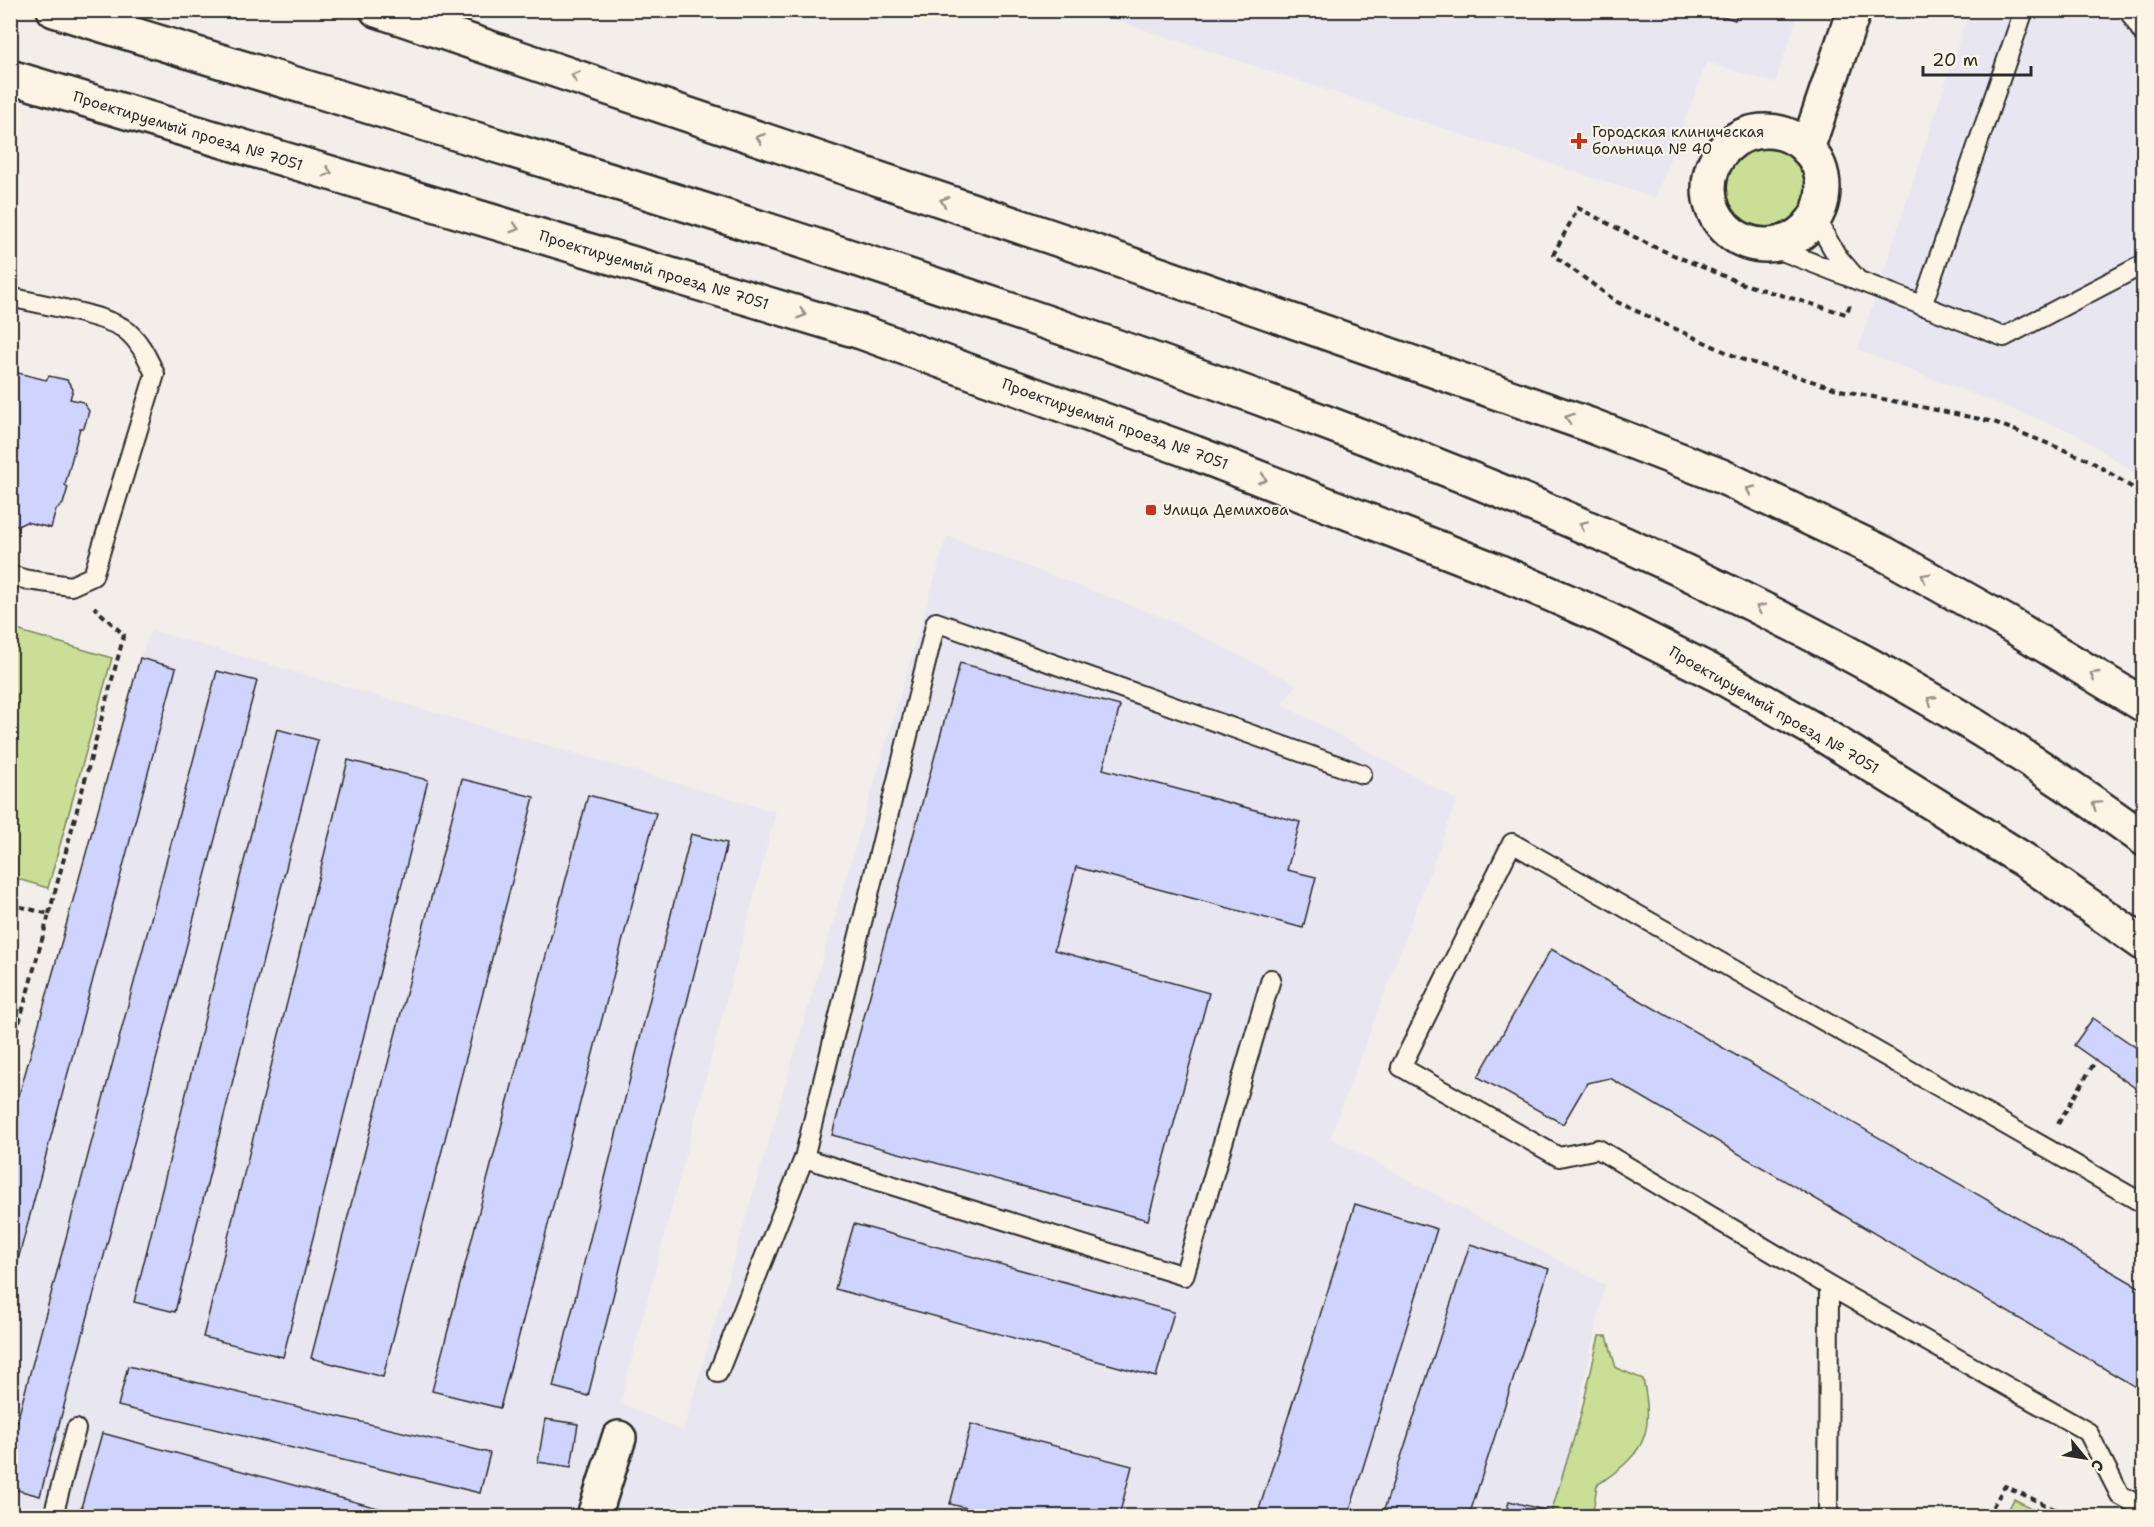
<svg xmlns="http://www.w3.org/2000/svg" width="2154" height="1527" viewBox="0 0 2154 1527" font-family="'Shantell Sans',sans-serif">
<rect width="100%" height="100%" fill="#f3eeea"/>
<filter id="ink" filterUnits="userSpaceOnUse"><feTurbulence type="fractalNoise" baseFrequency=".0167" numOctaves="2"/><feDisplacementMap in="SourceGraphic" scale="12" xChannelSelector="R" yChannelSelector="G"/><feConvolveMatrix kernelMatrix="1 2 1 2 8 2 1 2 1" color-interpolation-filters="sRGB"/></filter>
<g filter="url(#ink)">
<path fill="#e8e6f0" d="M1088,11H1799L1775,83L1707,62L1655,198Z
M1969,11H2143V478L2075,433L1858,350Z
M947,536L1169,620L1296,684L1282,704L1457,800L1330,1138L1605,1285L1555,1516H11V1128L140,658L151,630L776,812L620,1403L683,1431Z"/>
<path fill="#c8df95" stroke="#7a8560" stroke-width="1.5" d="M1725 189a41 41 0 1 1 82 0a41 41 0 1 1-82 0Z
M10,628L112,658L48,888L11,877Z
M1599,1336H1607L1616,1368L1643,1379C1655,1435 1644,1454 1597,1485L1593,1512L1590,1516H1550L1580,1418Z
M2014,1499L2046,1516H2005Z"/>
<path fill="#ced4fd" stroke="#2b2b2b" stroke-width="1.5" d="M1705,10H1739L1735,20Z
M10,371L46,380L49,376L67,380L73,389L70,399L83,402L89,411L84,428H80L65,485L68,487L63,504L56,510L51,528L26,522L18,526L10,524Z
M140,658L176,668L10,1290V1128Z
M960,663L1120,706L1103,769L1300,822L1287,870L1316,877L1303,928L1076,867L1054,950L1209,993L1148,1220L832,1135Z
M217,671L257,681L40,1496L10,1488V1448Z
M277,729L318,740L175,1312L134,1302Z
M348,760L428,780L283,1357L203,1337Z
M462,779L534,797L383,1377L311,1358Z
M588,795L656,813L500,1408L432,1391Z
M691,834L727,843L588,1396L553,1387Z
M1551,949L2144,1290V1392L1610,1078L1587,1083L1563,1124L1478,1077Z
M2093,1018L2144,1053V1094L2074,1045Z
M1355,1204L1437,1229L1348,1516H1257Z
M854,1224L1174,1312L1156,1377L835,1289Z
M1470,1244L1549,1269L1469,1516H1382Z
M128,1366L490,1453L480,1493L118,1406Z
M545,1419L578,1424L571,1467L538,1462Z
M971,1424L1132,1466L1119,1516H1000L950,1504Z
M102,1433L407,1516H113L81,1508Z
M1509,1501L1563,1515L1506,1516Z
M725,1515L794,1516H725Z"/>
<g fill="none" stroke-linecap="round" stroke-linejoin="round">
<defs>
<path id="service" d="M2128,10L2144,35
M1815,218L1837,256L1856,278
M1769,246L2004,337L2144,264
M10,297C39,304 100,314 123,328C139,339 147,357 155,374L93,576L71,586L28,580L10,575
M1922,306L2024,10
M804,1158L1184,1276L1271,979
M2144,1204L1512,843L1401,1067L1559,1157L1598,1149L1829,1286L2088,1432L2120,1495L2144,1508
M718,1373L804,1158L936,622L1362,774
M53,1516L76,1429
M1828,1516L1829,1286"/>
<path id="minor" d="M1709 188a57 57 0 1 1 114 0a57 57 0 1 1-114 0Z
M1807,149L1854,10
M594,1516L619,1438"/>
<path id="secondary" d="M54,10C441,130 830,242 1210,380C1538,498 1861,631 2144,839
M377,10L1084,248L1587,424L1721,476L1885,554L2006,622L2144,705
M10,77L861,332L1195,453L1495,570L1603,617L1718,675L1820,733L2024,860L2144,944"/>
</defs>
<use href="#service" stroke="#2b2b2b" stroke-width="22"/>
<use href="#minor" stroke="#2b2b2b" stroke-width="38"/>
<use href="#secondary" stroke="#2b2b2b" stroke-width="38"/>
<path stroke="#2b2b2b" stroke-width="4" stroke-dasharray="6 4.5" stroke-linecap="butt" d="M1850,305L1846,314L1743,284L1652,246L1578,208L1553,255L1617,302L1741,359L1840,390L1994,422L2089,460L2144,495
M10,904L49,914L10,1056
M49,914L124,635L94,607
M2058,1124L2096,1060
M1987,1516L2005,1486L2069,1516"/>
<use href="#service" stroke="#fcf5e5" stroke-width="18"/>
<use href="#minor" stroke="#fcf5e5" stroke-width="33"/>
<use href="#secondary" stroke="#fcf5e5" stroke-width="33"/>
</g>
<defs><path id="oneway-chevron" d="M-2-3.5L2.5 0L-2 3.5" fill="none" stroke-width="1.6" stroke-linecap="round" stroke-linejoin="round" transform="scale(1.5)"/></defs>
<g stroke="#949088">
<use href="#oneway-chevron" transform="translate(575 76) rotate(-162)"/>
<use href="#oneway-chevron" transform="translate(760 138) rotate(-161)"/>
<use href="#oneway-chevron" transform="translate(328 172) rotate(17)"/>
<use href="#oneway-chevron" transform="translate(944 201) rotate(-161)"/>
<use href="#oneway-chevron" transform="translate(515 228) rotate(17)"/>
<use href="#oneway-chevron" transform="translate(802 314) rotate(17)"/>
<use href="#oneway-chevron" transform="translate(1569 418) rotate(-161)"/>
<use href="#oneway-chevron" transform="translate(1263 479) rotate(21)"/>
<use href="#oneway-chevron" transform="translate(1750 490) rotate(-155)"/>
<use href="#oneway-chevron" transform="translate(1583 525) rotate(-156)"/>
<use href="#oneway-chevron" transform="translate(1925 577) rotate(-151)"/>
<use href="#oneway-chevron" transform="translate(1760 608) rotate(-154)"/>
<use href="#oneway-chevron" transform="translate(2094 675) rotate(-149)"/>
<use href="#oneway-chevron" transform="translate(1931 700) rotate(-149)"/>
<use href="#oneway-chevron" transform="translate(2096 805) rotate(-145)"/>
</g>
</g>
<g fill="#c8321e" stroke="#fcf5e5" stroke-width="2">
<path d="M1576 132h6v6h6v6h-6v6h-6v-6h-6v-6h6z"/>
<rect x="1145" y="504" width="12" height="12" rx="3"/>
</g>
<g text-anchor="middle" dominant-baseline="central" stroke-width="4.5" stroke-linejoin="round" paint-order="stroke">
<g font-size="15" fill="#2b2b2b" stroke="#fcf5e5">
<text transform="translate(188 131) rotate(17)">Проектируемый проезд № 7051</text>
<text transform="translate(654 270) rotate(17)">Проектируемый проезд № 7051</text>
<text transform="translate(1115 424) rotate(20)">Проектируемый проезд № 7051</text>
<text transform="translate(1774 710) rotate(30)">Проектируемый проезд № 7051</text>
</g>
<g font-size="15" fill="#2b2b2b" stroke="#fcf5e5" text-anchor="start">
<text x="1592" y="132">Городская клиническая<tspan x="1592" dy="17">больница № 40</tspan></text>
<text x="1163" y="510">Улица Демихова</text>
</g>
</g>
<rect width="2154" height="1527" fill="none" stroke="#fcf5e5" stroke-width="36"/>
<rect x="18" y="18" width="2118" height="1491" fill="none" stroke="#2b2b2b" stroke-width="2" filter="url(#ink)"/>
<g transform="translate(2085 1458) rotate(120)" stroke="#fcf5e5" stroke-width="4.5" paint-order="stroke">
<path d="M0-4.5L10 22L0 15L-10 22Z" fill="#2b2b2b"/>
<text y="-9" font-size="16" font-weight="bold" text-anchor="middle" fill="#2b2b2b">С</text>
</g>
<path d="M1923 66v9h108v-9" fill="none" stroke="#2b2b2b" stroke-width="3"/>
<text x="1932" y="66" font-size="18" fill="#2b2b2b" stroke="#fcf5e5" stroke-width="4.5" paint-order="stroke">20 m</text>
</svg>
